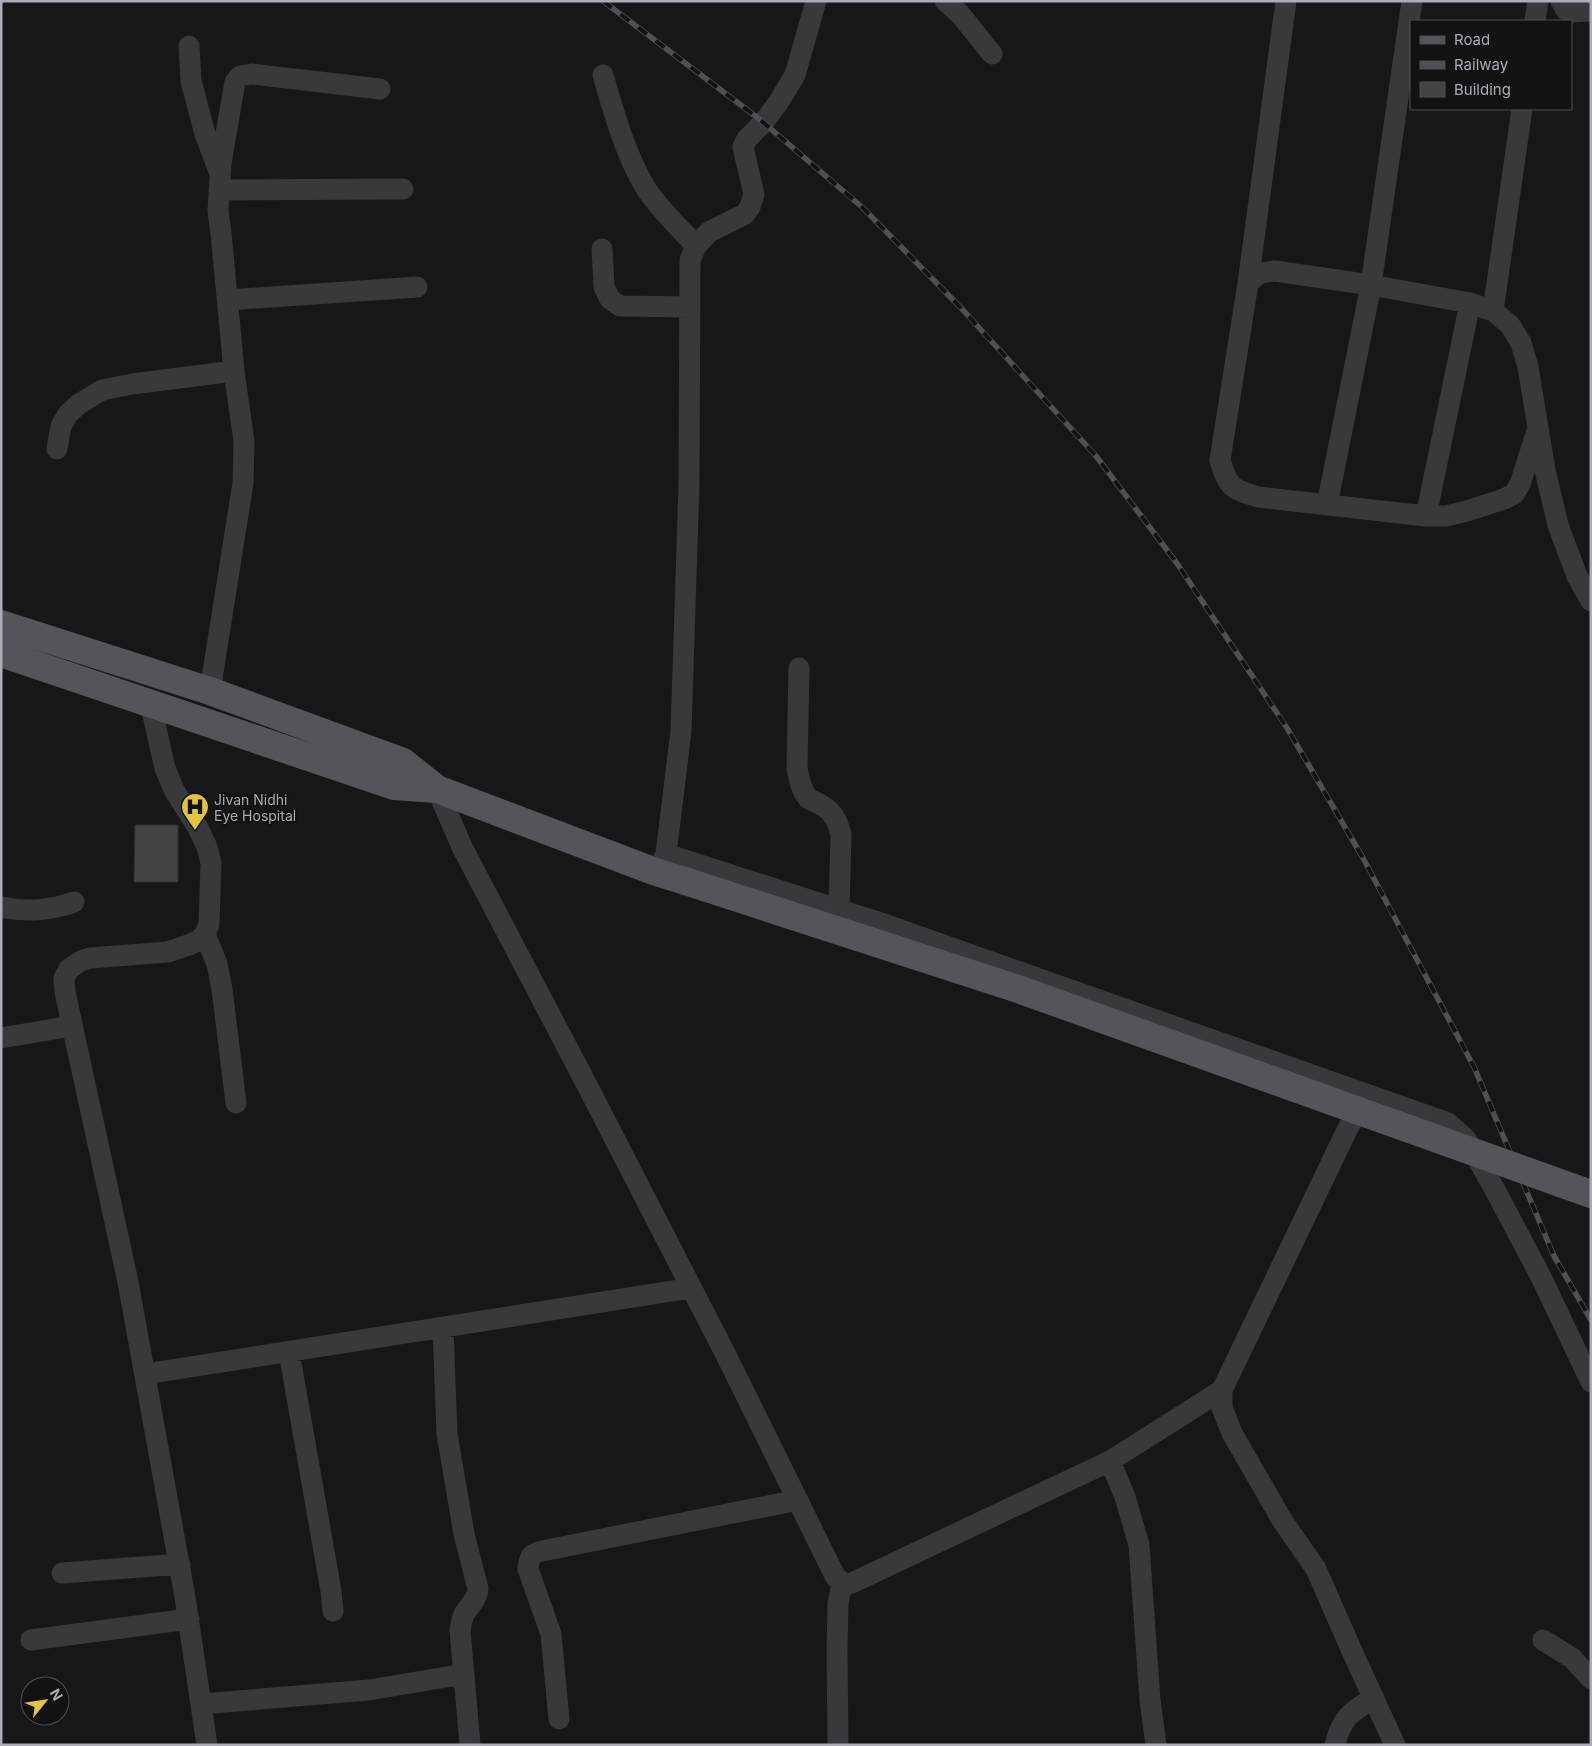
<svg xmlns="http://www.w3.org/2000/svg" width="1592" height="1746" viewBox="0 0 1592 1746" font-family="Inter,sans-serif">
<rect width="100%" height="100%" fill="#171618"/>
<path fill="#444448" stroke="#313134" d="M135,825H178V882H134Z"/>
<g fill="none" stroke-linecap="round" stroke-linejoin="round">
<path stroke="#38383d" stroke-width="21" d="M945,1L960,14L992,54
M1561,1L1566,10L1571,12L1591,11
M1535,21L1538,1
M189,46L191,81L205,134L219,171
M603,75C614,113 625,153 645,187C658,208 680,228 696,246
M219,190L403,189
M602,249L604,287L610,299L620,306L690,307
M1248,283L1286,1
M227,300L417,287
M1493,311L1522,109
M1538,428L1520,484L1514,494L1504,499L1467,511L1446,516H1426L1258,497C1231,489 1228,487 1220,460L1248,283L1260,273L1275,271L1371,285L1470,303L1493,311L1510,325L1521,343L1528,367L1545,470L1558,525L1577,576L1591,601
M57,449L61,426L68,414L79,404L102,390L132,384L234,371
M1327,505L1371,285L1412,1
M1426,516L1470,303
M799,668L797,768C799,778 801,791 808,798C812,801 818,803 823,806C834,813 838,822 841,835L839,910
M210,691L243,483L244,441L234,371L221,233L218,211L221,163L235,82L240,76L252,74L380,89
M150,702L165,768L174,790L198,828L207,847L211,863L209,924L205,934L199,940L191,944L168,952L90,958L81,961L69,969L64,978L65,992L128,1282L185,1597L207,1745
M437,789L462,847L588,1087L726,1355L835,1576L842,1583L848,1584L854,1582L1110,1461L1222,1390
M666,854L881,923L1448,1123L1466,1139L1494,1188L1541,1277L1591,1382
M660,866L666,854L681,731L689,484L690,260L696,246L709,232L745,214L750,207L754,194L743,147L747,139L763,123L778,103L795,75L816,1
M1,907C27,912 49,911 74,902
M205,934L217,964L222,989L236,1103
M1,1038L72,1026
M1365,1099L1348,1128L1222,1390V1408L1232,1433L1282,1520L1316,1569L1351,1649L1395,1745
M443,1328L447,1434L464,1534L478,1589C477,1600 470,1605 464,1614C462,1619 461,1625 460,1630L470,1745
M289,1352L331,1591L333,1611
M145,1374L691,1288
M1110,1461L1125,1497L1139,1545L1150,1700L1156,1745
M62,1573L180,1564
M31,1640L189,1619
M1543,1640L1572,1658L1591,1679
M201,1704L369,1690L464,1674
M559,1719L551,1634L528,1569C529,1554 533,1553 547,1550L798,1500
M838,1745L837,1650L838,1603L842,1583
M1335,1745C1341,1719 1351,1711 1374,1698"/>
<path stroke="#54555b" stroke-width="28" d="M1,624L210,691L403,762L437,789
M1,653L394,786L437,789L656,872L685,881"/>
<defs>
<path id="rail" d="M603,1L758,118L862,207L962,309L1096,456L1176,562L1287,728L1363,858L1474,1067L1554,1256L1591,1320"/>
</defs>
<use href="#rail" stroke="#4f5056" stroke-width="5.5"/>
<use href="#rail" stroke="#121113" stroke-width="4" stroke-dasharray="11" stroke-linecap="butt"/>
<path stroke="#54555b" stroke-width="28" d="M685,881L1018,989L1591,1194"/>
</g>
<defs>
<symbol id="hospital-pin" viewBox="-11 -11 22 30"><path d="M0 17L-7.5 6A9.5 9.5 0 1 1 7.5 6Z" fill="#e1c446" stroke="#121113"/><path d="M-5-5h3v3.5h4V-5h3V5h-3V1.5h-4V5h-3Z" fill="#111"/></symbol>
</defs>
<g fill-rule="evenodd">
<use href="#hospital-pin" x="179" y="791" width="32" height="43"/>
</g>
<g text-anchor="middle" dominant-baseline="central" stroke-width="4" stroke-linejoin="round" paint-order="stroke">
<g font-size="14" fill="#aaacb7" stroke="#121113" text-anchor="start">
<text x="214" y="799">Jivan Nidhi<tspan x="214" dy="16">Eye Hospital</tspan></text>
</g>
</g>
<rect width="1592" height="1746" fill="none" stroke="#aaacb7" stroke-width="5"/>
<rect x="1410" y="20" width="162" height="90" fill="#121113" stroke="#4f4f55"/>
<rect x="1420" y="36" width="25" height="8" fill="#54555b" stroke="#4f4f55"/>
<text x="1454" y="45" font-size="15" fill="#aaacb7">Road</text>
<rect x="1420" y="61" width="25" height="8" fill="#4f5056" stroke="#4f4f55"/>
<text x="1454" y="70" font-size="15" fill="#aaacb7">Railway</text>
<rect x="1420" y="82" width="25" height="15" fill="#444448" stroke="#4f4f55"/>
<text x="1454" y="95" font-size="15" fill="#aaacb7">Building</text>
<g transform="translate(45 1701) rotate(60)"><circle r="24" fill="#121113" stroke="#4f4f55"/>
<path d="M0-4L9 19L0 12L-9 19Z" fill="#e1c446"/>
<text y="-8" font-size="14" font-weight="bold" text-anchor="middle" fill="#aaacb7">N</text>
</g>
</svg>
